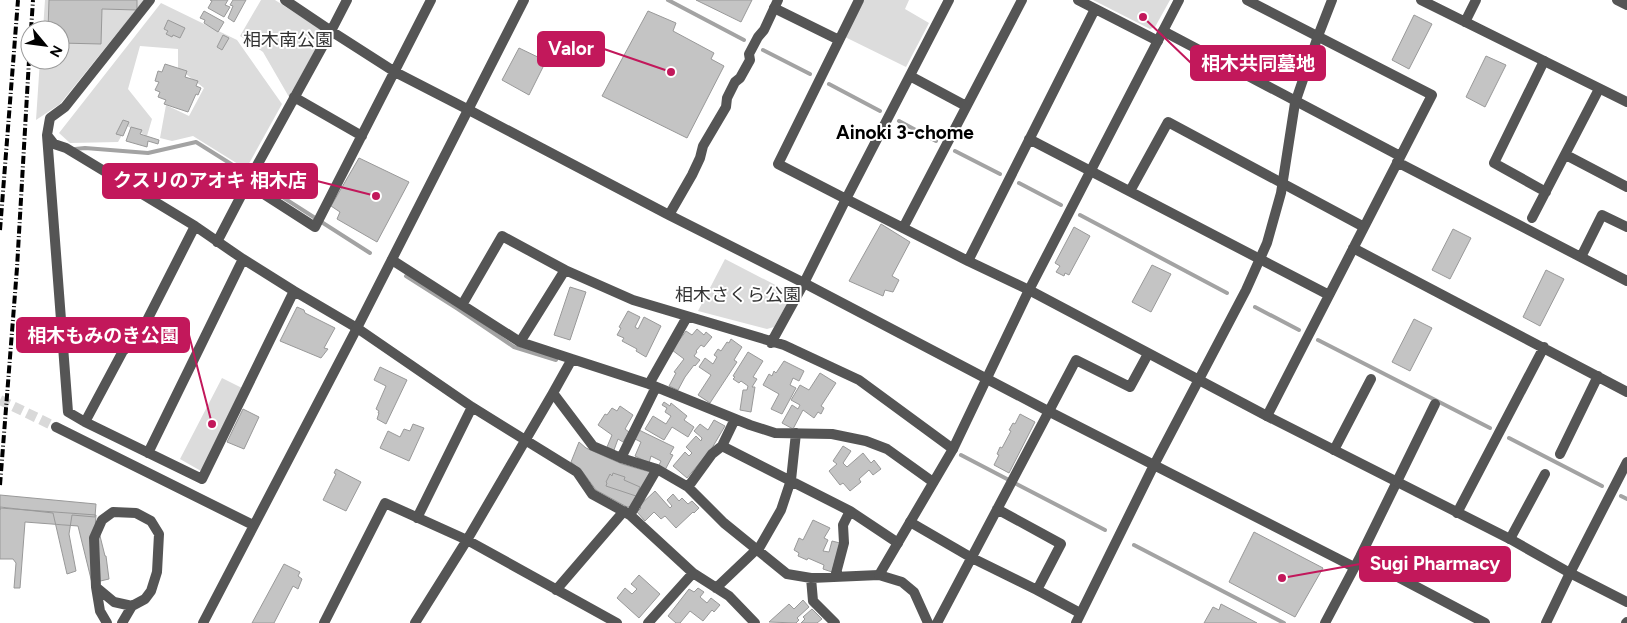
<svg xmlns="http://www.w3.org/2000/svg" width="1627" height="623" viewBox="0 0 1627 623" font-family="Figtree,'Noto Sans JP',sans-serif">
<rect width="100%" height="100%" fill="#fff"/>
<path fill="#dcdcdc" d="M45,0H144L60,104L36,120L40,60H60V30H43Z
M261,0H275L325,32L289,97L263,52L240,36Z
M864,0H909L905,9L929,23L906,67L845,37Z
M1093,0H1170L1155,27L1150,29Z
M161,3L237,40L282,104L246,169L193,136L172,141L160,138L166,105L189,116L204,88L178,68V49L140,46L128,89L152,119L147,136L127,126L118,142L70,143L59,133Z
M725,259L787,291L790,298L774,327L767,329L698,311Z
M222,378L242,388L201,471L180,459Z"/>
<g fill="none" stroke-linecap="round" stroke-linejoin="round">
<path stroke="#a3a3a3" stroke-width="4" d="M668,0L744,40
M763,50L810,74
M829,84L880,111
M899,121L936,141
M75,149L85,148L148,153L196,142L247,174
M955,151L1000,174
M254,179L370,253
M1019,183L1061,205
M1080,215L1227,293
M406,276L458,309L514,347L556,360
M1255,307L1299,330
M1318,340L1490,428
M1509,438L1602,486
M961,455L1105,530
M1621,496L1627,499
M1134,545L1284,623"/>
</g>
<path fill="#c4c4c4" stroke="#999" d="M49,0H137V10L102,9L101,44L60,43V30H48Z
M210,0H228L225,5L230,7L224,17L208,8L212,1Z
M233,0H246L234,22L228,18L233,6L230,5Z
M696,0H752L741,22Z
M204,11L224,22L218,32L204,23L205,20L200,18Z
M648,11L676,23L673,31L714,53L711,59L724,66L687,138L602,96Z
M1414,15L1432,24L1409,69L1392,60Z
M168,20L185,28L180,38L173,35L172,37L166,34L168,31L164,29Z
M223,35L229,38L222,50L217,47Z
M519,48L546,61L529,95L502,80Z
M1486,56L1506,65L1485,107L1466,97Z
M165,64L187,71L185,77L198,81L196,86L201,88L198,95L196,94L188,112L164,104L166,100L158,97L160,92L155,90L159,82L155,81L158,71L162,72Z
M123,120L129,122L123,136L116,134Z
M131,127L142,130L140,134L159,140L158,144L148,141L147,147L126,141Z
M359,158L409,182L377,242L337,219L340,212L331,206Z
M881,224L910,242L892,276L899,280L893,292L885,290L883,296L849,281Z
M1074,227L1090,236L1069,275L1065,273L1064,276L1056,272L1060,266L1055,263Z
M1453,229L1471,238L1450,279L1432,270Z
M1152,265L1171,274L1151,312L1132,302Z
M1546,270L1564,279L1540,326L1523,317Z
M570,287L586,292L570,340L554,335Z
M297,307L304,310L305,313L335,328L324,348L328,349L321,358L280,341Z
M628,311L640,317L635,327L638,329L644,317L661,326L646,357L636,351L637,349L622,341L624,338L617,335L621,328L619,327Z
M1414,319L1432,328L1410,371L1392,362Z
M697,329L704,335L706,332L712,337L704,347L701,345L696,351L697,352L694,356L700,360L695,366L694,365L685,377L678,390L669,386L676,373L674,372L684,359L672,350L686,331L692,335Z
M731,339L742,347L734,360L737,362L710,403L698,395L711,375L699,367L705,358L713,364L717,357L714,355L718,349L721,351L727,342L729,343Z
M748,352L763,361L753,377L757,379L752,387H755L751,412L740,410L743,390H747L748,386L741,381L739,383L733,379L735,377L733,376Z
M784,361L804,371L799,381L793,378L790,385L796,388L782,414L771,409L779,394L763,385L769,374L772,376L774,371L776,373Z
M380,367L407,380L386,424L377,419L379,413H378L379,411L376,409L386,386L374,380Z
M820,373L836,383L821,406L824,408L821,414L818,412L814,418L803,410L793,429L782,423L792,405L798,409L800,405L791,400L800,385L809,390Z
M664,402L670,406L671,403L687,416L684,420L694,427L688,437L672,427L664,440L645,429L653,416L666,424L671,416L665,412L667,408L662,405Z
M620,406L633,415L625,429L629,432L623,442L618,439L614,450L607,447L612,435L598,425L605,414L607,415L612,408L617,411Z
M243,409L259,417L244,449L227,442Z
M1020,414L1035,422L1009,473L994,465L999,455L997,454L1000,447L1002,448L1011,431L1009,430L1013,423L1015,424Z
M714,420L725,426L712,448L687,478L673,466L685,452L689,456L692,453L686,447L696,436L701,441L702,438L694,431L700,424L708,430Z
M413,424L424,428L409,461L380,448L388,431L400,437L404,429L410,431Z
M639,430L674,447L670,454L673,455L665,470L658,467L661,461L651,456L649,463L635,456L641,442L635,439Z
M579,442L586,448L622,464L650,472L632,507H627L596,490L582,471L571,462Z
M843,446L851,451L843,463L847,467L863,453L871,463L874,460L881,469L873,475L869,470L859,479L861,482L850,491L843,483L840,485L829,471L837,464L833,461Z
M336,469L361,482L346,511L323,500L336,474L334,473Z
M613,473L625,477L624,480L640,487L636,496L606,486L607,483L606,482L610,474L612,476Z
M655,491L670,508L672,506L667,500L673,494L679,501L682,498L688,504L692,501L699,508L694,513L693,512L676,528L665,516L661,519L654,512L645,521L637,512L641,508L639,506Z
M0,495L96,504L95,517L72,515L69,534L76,571L67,574L53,513L0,507V510Z
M0,508L96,515L95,529L98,528L105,556H106L109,579L92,583L78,526L25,522L20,588H14L16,563L13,559H0Z
M813,520L830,528L824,538L828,540L823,551L829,552L832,541L840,543L832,572L823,569L824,565L808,558L807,560L798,556L799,553L794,550L799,538L803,540Z
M1254,532L1323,568L1295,617L1229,582Z
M284,564L300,572L298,576L302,579L298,589L293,586L274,623H252Z
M639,575L660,594L639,618L617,598L625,588L632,594L637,589L631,584Z
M698,588L704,592L700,597L707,603L711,598L720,605L714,612L712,610L703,621L690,611L680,623H676L668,616L689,589L694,592Z
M803,600L809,607L797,618L799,620L796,623L769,622L789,604L794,609Z
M1221,604L1257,623H1204L1213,607L1219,610Z
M812,609L822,619L817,623H801L805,619L803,617Z"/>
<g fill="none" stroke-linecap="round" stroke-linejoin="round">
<path stroke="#d9d9d9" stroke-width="10" stroke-dasharray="10 5" stroke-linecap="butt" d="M0,400L56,427"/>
<path stroke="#555" stroke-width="10" d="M150,0L65,107L50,118L47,135L68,412L85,422L123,351L139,336L195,226
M285,0L331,31L347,0
M859,0L778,164L846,199L949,0
M1078,0L1158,41
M1247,0L1432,95L1267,416
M1617,0L1627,5
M774,8L839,40
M1163,31L1400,156
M1544,61L1494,163L1546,192
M910,76L966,106
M294,97L362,136
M47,135L54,144L66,148L195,226L243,259L294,291L357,328L472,407L577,472L592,494L630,515L693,573L729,596L755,623
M1029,139L1329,295
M1566,155L1627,187
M1397,162L1627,281
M248,184L315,227L431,0
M1130,191L1168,122L1364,227
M1532,218L1599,89
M903,228L1022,0
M217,242L255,169L331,31L395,72L467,109
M1353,248L1627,392
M1581,257L1602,215L1627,227
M392,260L520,342
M968,261L1095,9
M462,305L502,236L565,270
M771,343L804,283L846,199L968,261L1029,290
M572,359L649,384L750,425L775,433L832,434L866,441L887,449L933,482
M649,384L687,317
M553,393L572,359L520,342L565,270L633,300L784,345L859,380L953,449
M85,422L202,479L294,291
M722,446L735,419
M1334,450L1371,379
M148,453L243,259
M1560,454L1598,376
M621,458L656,387
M688,487L712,454L722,446L850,511L898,543
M1457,513L1544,347
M630,515L657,469
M417,518L472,407
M910,522L972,558L1037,590L1061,544L997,509
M1510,539L1545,474
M758,550L781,510L791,480L796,433
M1360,557L1485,623
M835,577L844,543L843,525L850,511
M811,578L813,601L835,623
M96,587L114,602L132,606
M716,588L757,549
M556,590L624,511
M1037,590L1080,613
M107,623L100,611L96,587L94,538L102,520L113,512L136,513L151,521L159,534L157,572L151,591L145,599L132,606L122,623
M324,623L385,503L467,540L617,623
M415,623L467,540L553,393L593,446L621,458L657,469L688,487L724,523L787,574L811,578L879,575L902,582L914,592L928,623
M648,623L693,573
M937,623L1076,360L1130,387L1148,354
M1325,623L1360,557L1435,404
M1546,623L1570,573L1627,462
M1626,623L1627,622"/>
<path stroke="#555" stroke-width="10" d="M1179,0L1029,290L1267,416L1510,539L1570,573L1627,602
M1421,0L1627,102
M1465,22L1476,0
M467,109L669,215L804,283L1048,411L1354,567
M669,215L692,175L700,158L703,146L726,107L727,98L735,82L740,78L750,60L749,54L758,37L764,30L778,0
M56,427L253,525
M879,575L953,449L1029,290
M203,623L357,328L524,0
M1076,623L1154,465L1246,290L1267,243L1281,193L1295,103L1318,36L1332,0"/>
<path stroke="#000" stroke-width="4" stroke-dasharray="8 2.5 1 2.5" stroke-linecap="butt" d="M31,30L33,0
M0,230L18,0
M0,485L17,268L30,43"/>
</g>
<g text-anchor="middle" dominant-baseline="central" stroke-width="4" stroke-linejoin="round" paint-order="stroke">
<g font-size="18" fill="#333" stroke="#fff">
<text x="288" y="40">相木南公園</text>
<text x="738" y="295">相木さくら公園</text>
</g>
<g font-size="19" font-weight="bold" fill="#000" stroke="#fff">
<text x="905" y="132">Ainoki 3-chome</text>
</g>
</g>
<path fill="none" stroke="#c2185b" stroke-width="2" d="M671 72L604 49M1143 17L1191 63M376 196L317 181M212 424L189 335M1282 578L1360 564"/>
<g fill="#c2185b" stroke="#fff" stroke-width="2">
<circle cx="671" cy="72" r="5"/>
<circle cx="1143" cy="17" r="5"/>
<circle cx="376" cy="196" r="5"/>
<circle cx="212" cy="424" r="5"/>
<circle cx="1282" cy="578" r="5"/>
</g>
<g fill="#c2185b" stroke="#c2185b" stroke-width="2">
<rect x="538" y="32" width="66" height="34" rx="5"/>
<rect x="1191" y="46" width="134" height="34" rx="5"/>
<rect x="103" y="164" width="214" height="34" rx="5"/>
<rect x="17" y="318" width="172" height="34" rx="5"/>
<rect x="1360" y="547" width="150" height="34" rx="5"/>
</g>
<g font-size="19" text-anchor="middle" font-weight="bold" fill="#fff">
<text x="571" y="55">Valor</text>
<text x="1258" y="70">相木共同墓地</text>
<text x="210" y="187">クスリのアオキ 相木店</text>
<text x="103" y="342">相木もみのき公園</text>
<text x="1435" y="570">Sugi Pharmacy</text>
</g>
<g transform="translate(45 45) rotate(119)"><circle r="24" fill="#ffffff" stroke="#999999"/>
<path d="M0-4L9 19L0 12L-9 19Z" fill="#000000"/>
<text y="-8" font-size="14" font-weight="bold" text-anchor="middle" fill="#000000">N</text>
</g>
</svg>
